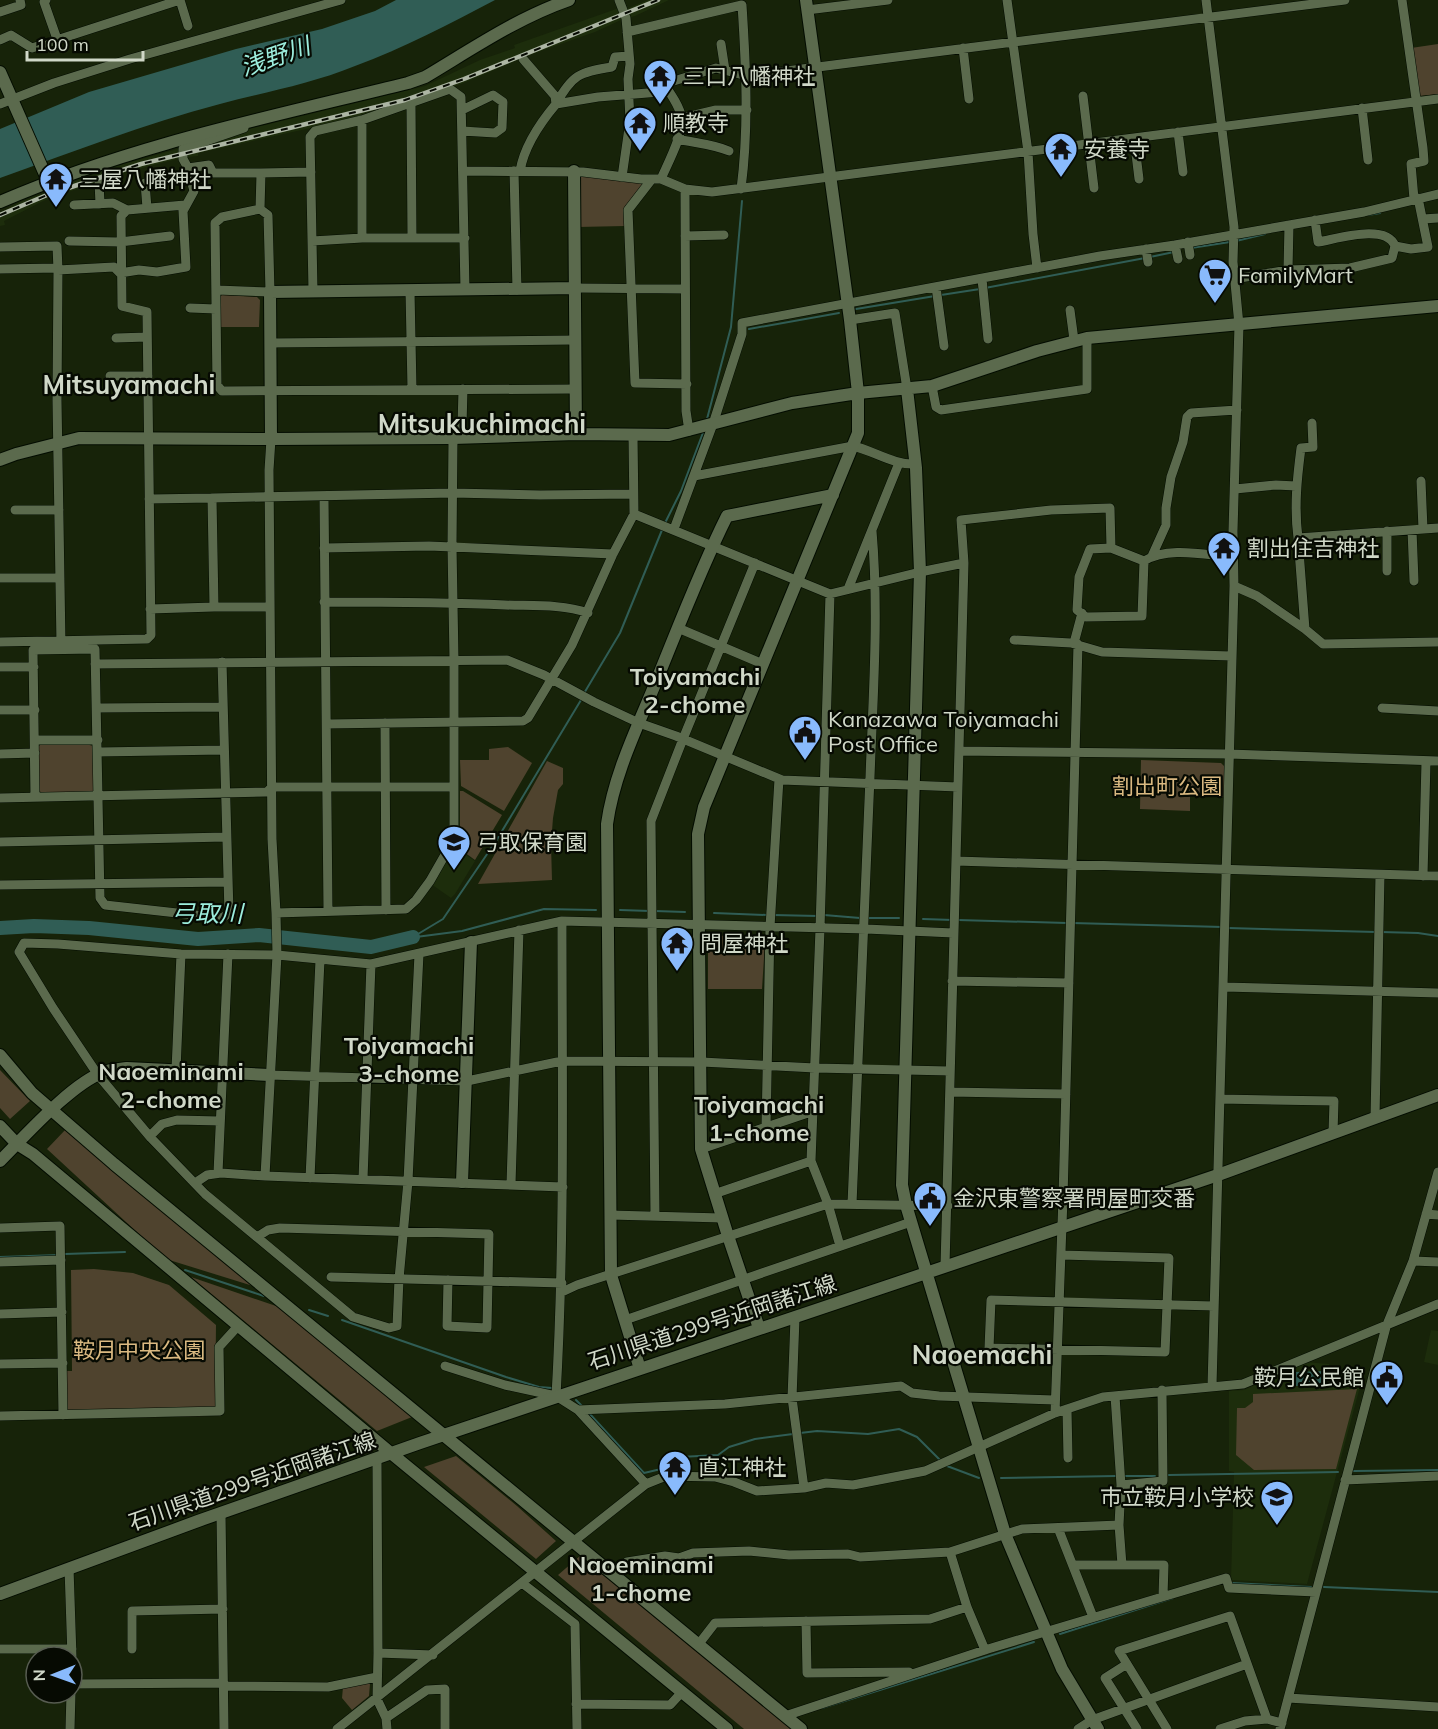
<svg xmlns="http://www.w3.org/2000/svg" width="1438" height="1729" viewBox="0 0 1438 1729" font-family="Mulish,'Noto Sans JP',sans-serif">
<rect width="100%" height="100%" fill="#172309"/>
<path fill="#1d2d0c" d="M648,0H669L635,16L623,19L595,32L526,56L461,84L403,104L347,120L198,153V156L186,157L182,160L177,159L119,174L43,201L4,221L5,225L0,226V213L20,202L110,168L245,130L425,86L480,60L515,48L514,45L619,8L621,11Z
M454,847L475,861L455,894L451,898L431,884Z
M1431,1330L1438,1331V1365L1424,1362Z
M1305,1362L1329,1364V1383H1361L1307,1584L1231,1580L1234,1472L1229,1471V1391L1244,1390Z"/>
<path fill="#4f432e" d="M1438,44V94L1418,96L1411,48Z
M577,176H586L618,181H641L643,187L625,226L578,227Z
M222,295L257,297L260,300L259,327H220L219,298Z
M86,744L93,746L94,750L93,792L43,793L39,791L37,748L40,745Z
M508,747L532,763L504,811L461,786L460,760H489V749Z
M1141,760L1221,763L1225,767L1224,797L1190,795V811L1140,809Z
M547,761L563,768V784L558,790L553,818L551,844L552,880L478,884Z
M460,791H463L502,815L475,860L457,847L460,840Z
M711,935L760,938L765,942L762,989H708V937Z
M0,1070L30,1101L10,1119L0,1108Z
M66,1129L253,1286L166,1259L47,1149Z
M94,1269L133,1273L169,1285L216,1325L215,1414L212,1416L67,1419L66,1371H72L71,1270Z
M191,1277L279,1307L412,1417L377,1431Z
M1357,1389L1336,1469L1254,1470L1236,1455L1237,1408H1245L1253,1402V1394Z
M456,1456L517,1506L556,1541L536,1559L424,1467Z
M580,1556L791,1729H744L558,1575Z
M366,1681L370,1684L369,1696L352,1710L342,1698L343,1687Z"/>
<path fill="#305d55" d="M396,0H495C449,24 404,48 355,66C311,84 265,92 220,104C145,124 72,152 0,178V129L89,92L236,49L322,29L375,11Z
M1325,1371V1384L1295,1386V1372Z"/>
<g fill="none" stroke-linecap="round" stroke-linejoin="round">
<path stroke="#305d55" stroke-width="2" d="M1368,215L1380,213
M1236,241L1265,234
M1191,248L1230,242
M1150,257L1174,252
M985,288L1145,258
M941,295L980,289
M856,309L935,296
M749,329L839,313
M707,419L731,327L742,201
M664,525L681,491L704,430
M583,695L620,633L662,530
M620,910L650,911
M655,911L685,912
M714,913L767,915
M773,915L818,916
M824,915L860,918
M866,918H899
M923,919L953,920
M958,920L1067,923
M1072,923L1223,927
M1228,928L1376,932
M1381,932L1418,933L1438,936
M413,937L443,919L496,841L581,700
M416,937L462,931L544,909L596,910
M65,1254L125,1252
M0,1257L59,1255
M185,1270L264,1296
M309,1310L328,1316
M342,1320L506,1377L539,1387L552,1388
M576,1400L582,1406
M588,1412L644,1473L661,1469L680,1457L718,1455L729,1447L755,1439L793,1434
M800,1433L817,1431L868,1434L899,1429L917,1437L941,1461
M947,1466L979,1478
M1354,1471L1438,1470
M1169,1475L1338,1472
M1122,1476H1155
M1001,1478L1116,1476
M1231,1583L1311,1587
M1324,1587L1438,1592
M1060,1634L1173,1598
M822,1708L1034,1642"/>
<path stroke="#305d55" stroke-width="14" d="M0,928L34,926L89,928L198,939L259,935L371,947L413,937"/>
<defs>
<path id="street" d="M46,0L44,2L57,39
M180,0L188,26
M619,0L626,18L630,64L628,79L630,121L622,177
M1007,0L1028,152L1033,234L1037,268
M1206,0L1234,227L1233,262L1239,325L1233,531L1234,586L1212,1386
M1402,0L1423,148L1424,161L1411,164L1414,199
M807,10L888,0
M0,12L21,5L20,0
M627,32L742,5C746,67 749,127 741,189
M0,40L11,35L32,48L180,0
M721,44L725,70
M963,48L969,99
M523,59L555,96L556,104
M1083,96L1094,188
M0,104L54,83L130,59L341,0
M411,104L412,238
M556,104C572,75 579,72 612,67L615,57L629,56
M1362,108L1368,160
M462,110L493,95L503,102L502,128L495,133L462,131
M682,118L716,110H747
M362,120V238
M1178,132L1183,172
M1134,138L1139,179
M677,139C695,143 713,144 729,151
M188,168L183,159V149L244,128
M463,171L583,172L641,179H661L685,189L712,192L1438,99
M514,171L517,290
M520,171C524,147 540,123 556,104L598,97L660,92L664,84L716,68L747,76L1345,0
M652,179L628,210L635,383L687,384
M661,179C667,165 684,133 682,119C680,107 671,94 664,84
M99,182L100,204
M145,183L147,208
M685,189L686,411L689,431
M74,205L113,203L127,210
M260,209L261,173L311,172
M1423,219L1438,218
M1315,220L1318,242C1337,239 1386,223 1395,246
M685,236L724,235
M69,241L120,242L170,236
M312,241L362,238H465
M1188,242L1190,255
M1175,245L1178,259
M0,247L57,246L58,270L57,400L61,644
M1146,249L1148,262
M0,269L58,268
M58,270L114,267L120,273L139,270L157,272L186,267L183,211L194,191L188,168L209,165L213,173H261
M1288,270L1289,225
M982,279L988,339
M1234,279L1288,270L1350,268L1392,258L1395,246L1411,249L1428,247L1418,198
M936,287L944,346
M575,288L685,289
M217,290L270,292L268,215L260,209L222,217L215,223L217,385L222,391L576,389
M313,291L310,137L315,131L362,120L450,89L461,97L465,290
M410,291L412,389
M190,308L216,309
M1070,310L1074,340
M850,320L895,313L907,389
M116,338L147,337
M270,343L575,340
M110,376H148
M932,386L936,407L941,410L1087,389V338
M271,439L269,470L272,839L276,913L277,955L265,1176L563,1187
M694,476L853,446C874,451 894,465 915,464
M1421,481L1423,529
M1235,489L1276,485L1296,486
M324,496L328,911
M149,499L212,498
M15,510H59
M634,514L830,594L920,572L964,563
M674,529L713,424L742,334V323L1100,256L1175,245L1364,212L1438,194
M1412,530L1414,581
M1387,531V571
M1298,538C1294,507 1297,479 1301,448L1313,447L1312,423
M324,548L429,546L613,554
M1111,548L1090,549L1079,577L1077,610L1086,617L1142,616L1144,561
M1152,556L1166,525V508L1171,477L1183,442L1187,417L1191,413L1237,410
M0,578H60
M1234,586L1257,596L1305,629L1323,644L1438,642
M848,589L899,463
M830,594L820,929L811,1161L828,1204L840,1246
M324,602C385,602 445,602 505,605C533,606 562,604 588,613
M270,607H214L212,498L452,493L540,495L633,494
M150,609L214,607
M678,628L763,664
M1305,629L1298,538L1438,528
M1014,640L1071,643L1102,652L1231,656
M0,642L147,639L151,635L147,312L122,306L121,216L127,210L185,205
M1074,643L1082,613
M95,664L507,660L544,675L594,702L639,723L676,736L782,780L958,787
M0,667H34
M97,708L223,707
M1382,708L1438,711
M0,710H35
M385,723L386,910
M327,724L523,721L528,718L572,645L613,554L634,514L633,435
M35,740H98
M959,751L1229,754L1438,761
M98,752L224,750
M0,754L35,753
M35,797L33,650L95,649L100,898L105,905L222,918L229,913L222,662
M0,798L267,792L272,787H454
M0,842L226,837
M956,861L1438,876
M1423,876L1426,762
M0,885L228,882
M276,913L406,909L416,900L430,881L454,839V660L452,546L453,438L462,426L463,389
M419,954L408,1181L399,1279L397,1326L389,1328L353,1317L205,1194L151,1138L98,1075L53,1008L19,952L24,943L58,944L181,954L277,955L371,964L562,921L866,929L953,933
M952,981L1069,983
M1224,987L1438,993
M176,1070L181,954
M269,1075L467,1081L562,1061L702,1062L815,1068L950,1071
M950,1092L1066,1094
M1220,1099L1334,1101L1333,1133
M1375,1118L1380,875
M766,1127L770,927L779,779
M150,1136L162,1124L177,1120L220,1121
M701,1149L814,1111
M218,1173L228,954
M310,1178L320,960
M363,1179L371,964
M195,1183L207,1175L221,1173L265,1176
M511,1184L519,930
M714,1194L811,1161
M852,1204C857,1062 865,920 870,777C873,695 879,613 872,531
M1426,1214L1438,1215
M610,1215L722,1218
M655,1216L651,821L683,739L755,563
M0,1228L60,1226L63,1415
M257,1237L268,1230L280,1228L489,1234L487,1328L447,1326L448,1280
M1061,1255L1169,1258L1165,1352L989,1348L991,1300C1066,1302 1140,1304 1214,1306
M1413,1261L1438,1262
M0,1262L61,1260
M945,1266L964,563L961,520L1051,510L1110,508L1111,548L1144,561C1168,546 1205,555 1233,557
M331,1277L562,1283
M562,1292L577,1285L828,1204L948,1206
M0,1314L62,1312
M795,1318L792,1398L804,1488
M625,1320L911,1222
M0,1364L63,1363
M445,1366L505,1385L556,1396L578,1410L646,1484
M556,1396C565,1238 562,1079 562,921
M1067,1409L1068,1458
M578,1410L725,1404L901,1386L912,1393L939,1396L1055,1400
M1055,1413L1063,1198L1078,644
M0,1416L220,1411L219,1347L239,1325
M377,1459L378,1653L433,1655
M1345,1480L1438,1476
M1121,1485L1163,1481L1162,1390
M221,1513L224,1729
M1119,1525L1122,1565
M1058,1528L1093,1617
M950,1552L967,1607L985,1650
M627,1562L665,1556L679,1558L693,1553L749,1551L789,1555L848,1554L860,1557L950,1552L1022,1529L1119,1525L1121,1485L1115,1396
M1073,1565H1164L1163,1596
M69,1568L72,1657
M522,1583L575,1624L577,1729
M806,1621L807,1673L909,1672
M698,1645L715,1623L930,1619L967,1607
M0,1649H72
M132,1649V1611L223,1609
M378,1653L377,1699L386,1718L387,1729
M1127,1664L1105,1678L1137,1729
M72,1684L224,1683
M224,1686L328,1687L377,1677
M1288,1698L1438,1707
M576,1704L670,1705L682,1692
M785,1716L988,1649L1226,1578L1229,1588L1316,1592
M386,1718L427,1690L445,1689V1729
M70,1729L71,1693
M337,1729L646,1484L666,1476L715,1477L734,1482L757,1491L804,1488L826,1483L853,1485L925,1471L1055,1413L1103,1397L1243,1384L1438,1304
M1078,1729L1092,1720L1247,1664
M1167,1729L1119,1651L1230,1616L1267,1719L1282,1723
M1220,1729L1245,1721L1267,1719
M1280,1729L1386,1327L1413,1261L1438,1172"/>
<path id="secondary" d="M0,72L48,181
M574,171L576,434
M0,202C131,145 270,117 408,83L425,77C472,49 517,18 569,0
M907,389L916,468L920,572L902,1185L906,1205L1005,1534L1062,1669L1098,1729
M271,439L270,292L575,288
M0,460L16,454L79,438L271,439L453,438L576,434L669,435L792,403L858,393L932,386L1037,351L1087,338L1438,306
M0,1055L32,1093L114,1164L801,1729
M0,1126L17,1144L33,1154L392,1454L727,1729
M0,1161C25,1136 72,1083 104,1072C111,1069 120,1069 127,1068L269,1075
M462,1182L471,942
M759,1328L728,1236L701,1149L698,834L704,807L858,433V393L850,320L806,0
M640,1369L611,1275L607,824C614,773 639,724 658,677C680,623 701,568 727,516L833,495
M0,1594L198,1521L420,1443L1218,1175L1438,1095"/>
</defs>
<use href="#street" stroke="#030c00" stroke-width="10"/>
<use href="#secondary" stroke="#030c00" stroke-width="14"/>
<use href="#street" stroke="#5b6a4d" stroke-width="9"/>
<use href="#secondary" stroke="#5b6a4d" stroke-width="12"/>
<defs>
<path id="rail" d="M0,215L47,195L141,164L405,100L464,79L658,0"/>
</defs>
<use href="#rail" stroke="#acb5a3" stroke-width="4.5"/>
<use href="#rail" stroke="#060a02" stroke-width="2" stroke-dasharray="7" stroke-linecap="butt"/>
</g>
<defs>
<symbol id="temple-pin" viewBox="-11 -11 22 30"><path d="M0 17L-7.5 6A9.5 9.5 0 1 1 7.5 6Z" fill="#89bafc" stroke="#060a02"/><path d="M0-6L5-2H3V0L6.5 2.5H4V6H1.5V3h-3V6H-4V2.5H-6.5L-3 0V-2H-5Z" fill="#111"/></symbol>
<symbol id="supermarket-pin" viewBox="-11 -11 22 30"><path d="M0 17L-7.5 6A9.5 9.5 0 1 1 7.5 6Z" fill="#89bafc" stroke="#060a02"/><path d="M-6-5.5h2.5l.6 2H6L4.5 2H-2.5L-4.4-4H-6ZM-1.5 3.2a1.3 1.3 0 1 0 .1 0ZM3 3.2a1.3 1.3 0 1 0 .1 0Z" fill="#111"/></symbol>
<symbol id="civic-pin" viewBox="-11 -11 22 30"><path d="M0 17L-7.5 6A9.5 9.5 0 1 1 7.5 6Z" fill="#89bafc" stroke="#060a02"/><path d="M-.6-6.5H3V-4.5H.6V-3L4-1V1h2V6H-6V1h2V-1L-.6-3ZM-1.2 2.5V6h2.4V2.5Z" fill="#111"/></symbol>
<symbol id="school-pin" viewBox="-11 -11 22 30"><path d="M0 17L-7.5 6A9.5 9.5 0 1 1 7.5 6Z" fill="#89bafc" stroke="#060a02"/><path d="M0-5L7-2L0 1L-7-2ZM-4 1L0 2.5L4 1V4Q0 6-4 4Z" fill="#111"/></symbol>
</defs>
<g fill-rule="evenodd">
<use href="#temple-pin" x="641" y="57" width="38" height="52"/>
<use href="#temple-pin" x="621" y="104" width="38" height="52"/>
<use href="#temple-pin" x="1042" y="130" width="38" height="52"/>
<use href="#temple-pin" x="37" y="160" width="38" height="52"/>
<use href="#supermarket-pin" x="1196" y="256" width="38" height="52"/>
<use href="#temple-pin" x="1205" y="529" width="38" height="52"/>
<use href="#civic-pin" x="786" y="713" width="38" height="52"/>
<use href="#school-pin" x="435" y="823" width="38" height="52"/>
<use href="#temple-pin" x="658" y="924" width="38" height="52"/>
<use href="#civic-pin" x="911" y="1179" width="38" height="52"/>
<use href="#civic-pin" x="1368" y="1358" width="38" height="52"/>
<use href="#temple-pin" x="656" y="1448" width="38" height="52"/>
<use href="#school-pin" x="1258" y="1478" width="38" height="52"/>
</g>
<g text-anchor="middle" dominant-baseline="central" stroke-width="4.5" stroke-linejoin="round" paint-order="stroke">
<g font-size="22" fill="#d0d8c8" stroke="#060a02" text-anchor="start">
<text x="683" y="76">三口八幡神社</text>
<text x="663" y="123">順教寺</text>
<text x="1084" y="149">安養寺</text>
<text x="79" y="179">三屋八幡神社</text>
<text x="1238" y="275">FamilyMart</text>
<text x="1247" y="548">割出住吉神社</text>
<text x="828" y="719">Kanazawa Toiyamachi<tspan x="828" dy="25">Post Office</tspan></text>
<text x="477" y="842">弓取保育園</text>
<text x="700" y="943">問屋神社</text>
<text x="953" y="1198">金沢東警察署問屋町交番</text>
<text x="1364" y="1377" text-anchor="end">鞍月公民館</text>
<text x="698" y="1467">直江神社</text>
<text x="1254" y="1497" text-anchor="end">市立鞍月小学校</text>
</g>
<g font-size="22" fill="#dab981" stroke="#060a02">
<text x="1167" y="786">割出町公園</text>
<text x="139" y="1350">鞍月中央公園</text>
</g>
<g font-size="22" fill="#d0d8c8" stroke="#060a02">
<text transform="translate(712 1322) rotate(-18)">石川県道299号近岡諸江線</text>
<text transform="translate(252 1481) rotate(-19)">石川県道299号近岡諸江線</text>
</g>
<g font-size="24" font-style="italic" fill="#9ceddd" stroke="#060a02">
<text transform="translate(275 56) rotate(-19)">浅野川</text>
<text x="207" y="913">弓取川</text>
</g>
<g font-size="24" font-weight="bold" fill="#d0d8c8" stroke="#060a02">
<text x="695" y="676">Toiyamachi<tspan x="695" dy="28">2-chome</tspan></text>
<text x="409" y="1045">Toiyamachi<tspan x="409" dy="28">3-chome</tspan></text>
<text x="171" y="1071">Naoeminami<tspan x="171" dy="28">2-chome</tspan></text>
<text x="759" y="1104">Toiyamachi<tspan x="759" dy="28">1-chome</tspan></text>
<text x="641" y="1564">Naoeminami<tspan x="641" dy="28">1-chome</tspan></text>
</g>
<g font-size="26" font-weight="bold" fill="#d0d8c8" stroke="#060a02">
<text x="129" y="384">Mitsuyamachi</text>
<text x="482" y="423">Mitsukuchimachi</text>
<text x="982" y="1354">Naoemachi</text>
</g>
</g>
<g transform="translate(54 1675) rotate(269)"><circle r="28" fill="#060a02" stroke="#575c51" stroke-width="1.5"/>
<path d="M0-4.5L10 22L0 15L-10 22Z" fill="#89bafc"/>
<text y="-9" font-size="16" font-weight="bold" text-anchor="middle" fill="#d0d8c8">N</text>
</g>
<path d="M27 51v9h116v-9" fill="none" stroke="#d0d8c8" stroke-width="3"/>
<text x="36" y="51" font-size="18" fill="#d0d8c8" stroke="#060a02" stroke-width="4.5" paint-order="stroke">100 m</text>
</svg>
